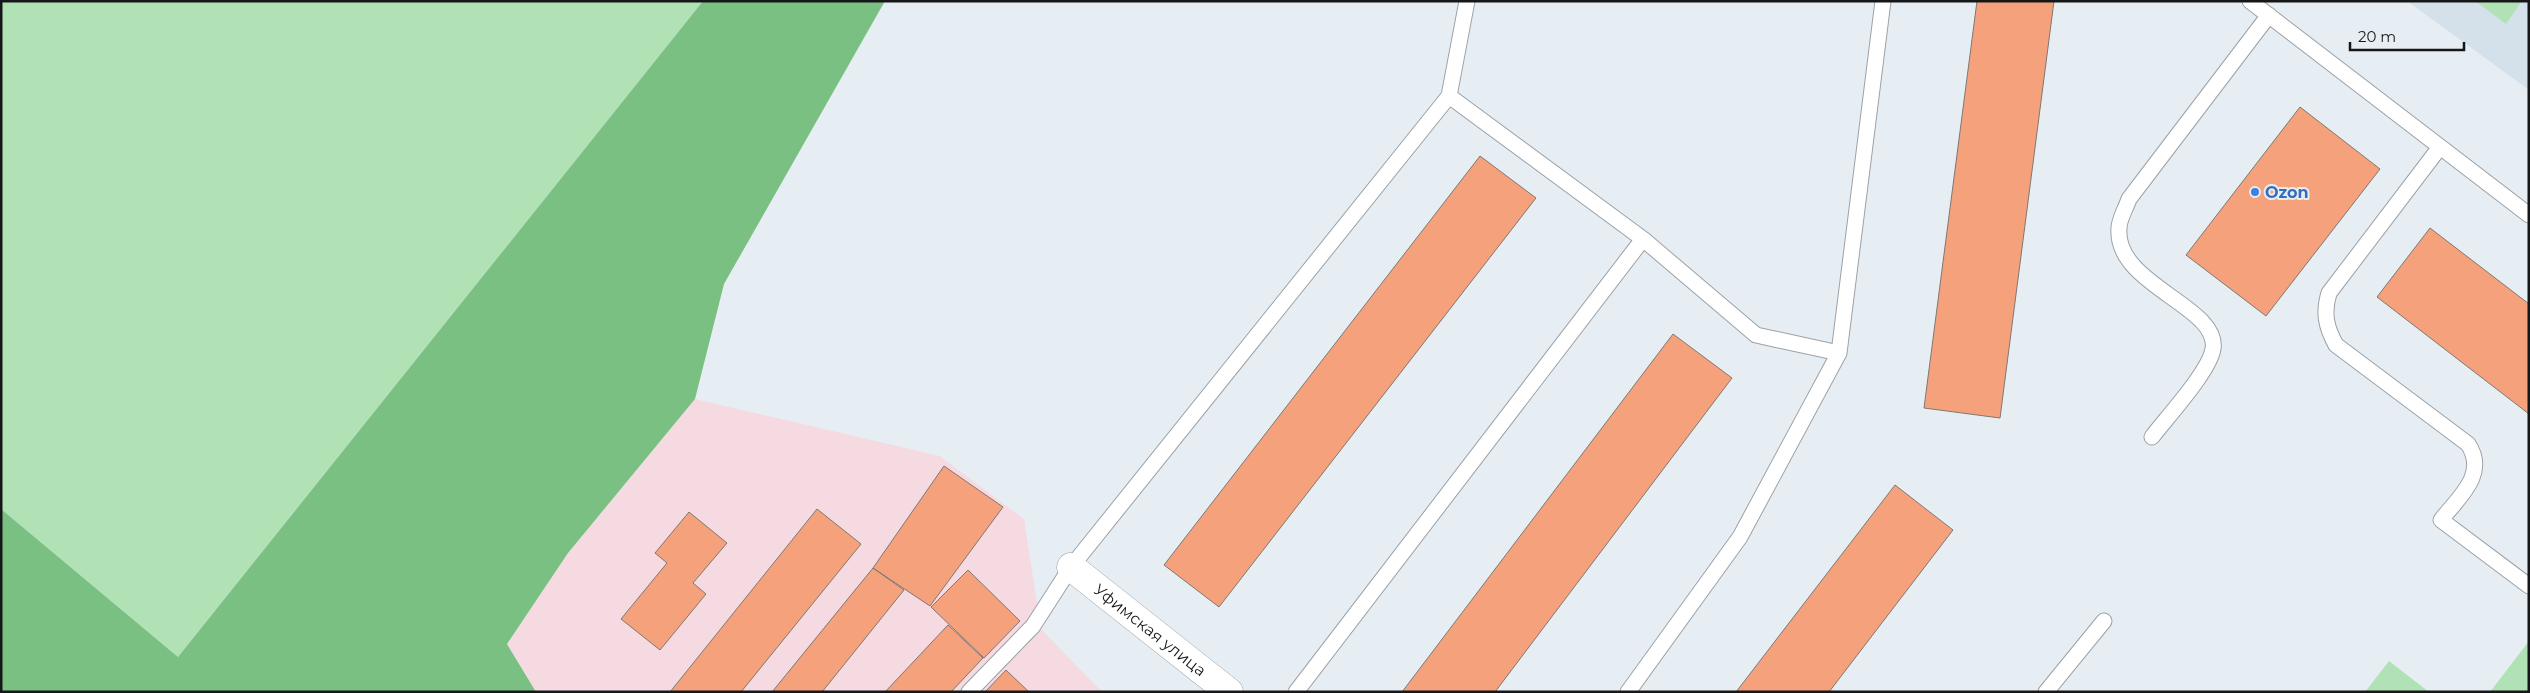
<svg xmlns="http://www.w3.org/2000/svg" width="2530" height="693" viewBox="0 0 2530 693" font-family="Montserrat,sans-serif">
<rect width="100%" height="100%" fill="#e7eef3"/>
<path fill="#d4e1eb" d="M2407,1H2529V90Z"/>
<path fill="#f5dbe1" d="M695,399L940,456L1024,519L1041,629L1102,692H536L507,644L568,553Z"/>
<path fill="#b1e2b5" d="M1,1H703L178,657L1,509Z
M2475,1H2522L2506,24Z
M2529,641V692H2490Z
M2389,661L2429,692H2365Z"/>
<path fill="#7bc083" d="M703,1H885L724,284L695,399L568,553L507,644L536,692H1V509L178,657Z"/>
<path fill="#f5a27c" stroke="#7e7774" d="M1977,1H2054L2000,418L1924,408Z
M2300,107L2380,169L2266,316L2186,255Z
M1480,156L1536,198L1219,607L1164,565Z
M2430,228L2529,304V414L2377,297Z
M1673,334L1732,378L1495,692H1402Z
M944,466L1003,507L930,606L873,568Z
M1895,485L1953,530L1829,692H1736Z
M817,509L861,544L741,692H670Z
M689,512L727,543L693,583L706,594L660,650L621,619L667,563L655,553Z
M873,568L904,590L822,692H772Z
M968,570L1020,621L984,658L931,607Z
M948,625L983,658L951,692H885Z
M1006,670L1029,692H985Z"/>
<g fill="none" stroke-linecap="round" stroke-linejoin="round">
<defs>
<path id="lane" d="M2250,1L2529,215
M1449,96L1643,239L1756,335L1839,353
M2440,147L2329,293C2323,313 2326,327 2336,345L2468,444C2488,474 2459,497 2441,520L2529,586
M2152,437C2167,417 2209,372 2213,349C2220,306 2114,285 2119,228C2119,219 2126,208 2129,199L2269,15
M969,692L1033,626L1071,567L1449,96L1467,1
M1296,692L1643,239
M1628,692L1740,537L1839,353L1883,1
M2046,692L2104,621"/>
<g id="street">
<path id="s1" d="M1071,567L1229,692"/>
</g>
</defs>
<use href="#lane" stroke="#9ba1a6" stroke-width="17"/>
<use href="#street" stroke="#9ba1a6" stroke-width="29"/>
<use href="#lane" stroke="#fff" stroke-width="15"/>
<use href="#street" stroke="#fff" stroke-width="28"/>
</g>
<circle fill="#3f7fe0" stroke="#e7eef3" stroke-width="2" cx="2255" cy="192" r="5"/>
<g text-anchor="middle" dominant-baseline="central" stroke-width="4" stroke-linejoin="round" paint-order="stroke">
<g font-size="16" font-weight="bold" fill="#366cbe" stroke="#e7eef3" text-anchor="start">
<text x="2265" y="192">Ozon</text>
</g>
<g font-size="16" fill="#151719" stroke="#e7eef3">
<text stroke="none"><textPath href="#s1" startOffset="101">Уфимская улица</textPath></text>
</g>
</g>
<rect width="2530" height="693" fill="none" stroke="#151719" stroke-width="5"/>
<path d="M2350 42v8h114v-8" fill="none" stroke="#151719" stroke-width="2.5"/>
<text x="2358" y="42" font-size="15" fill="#151719" stroke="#e7eef3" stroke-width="4" paint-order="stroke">20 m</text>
</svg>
